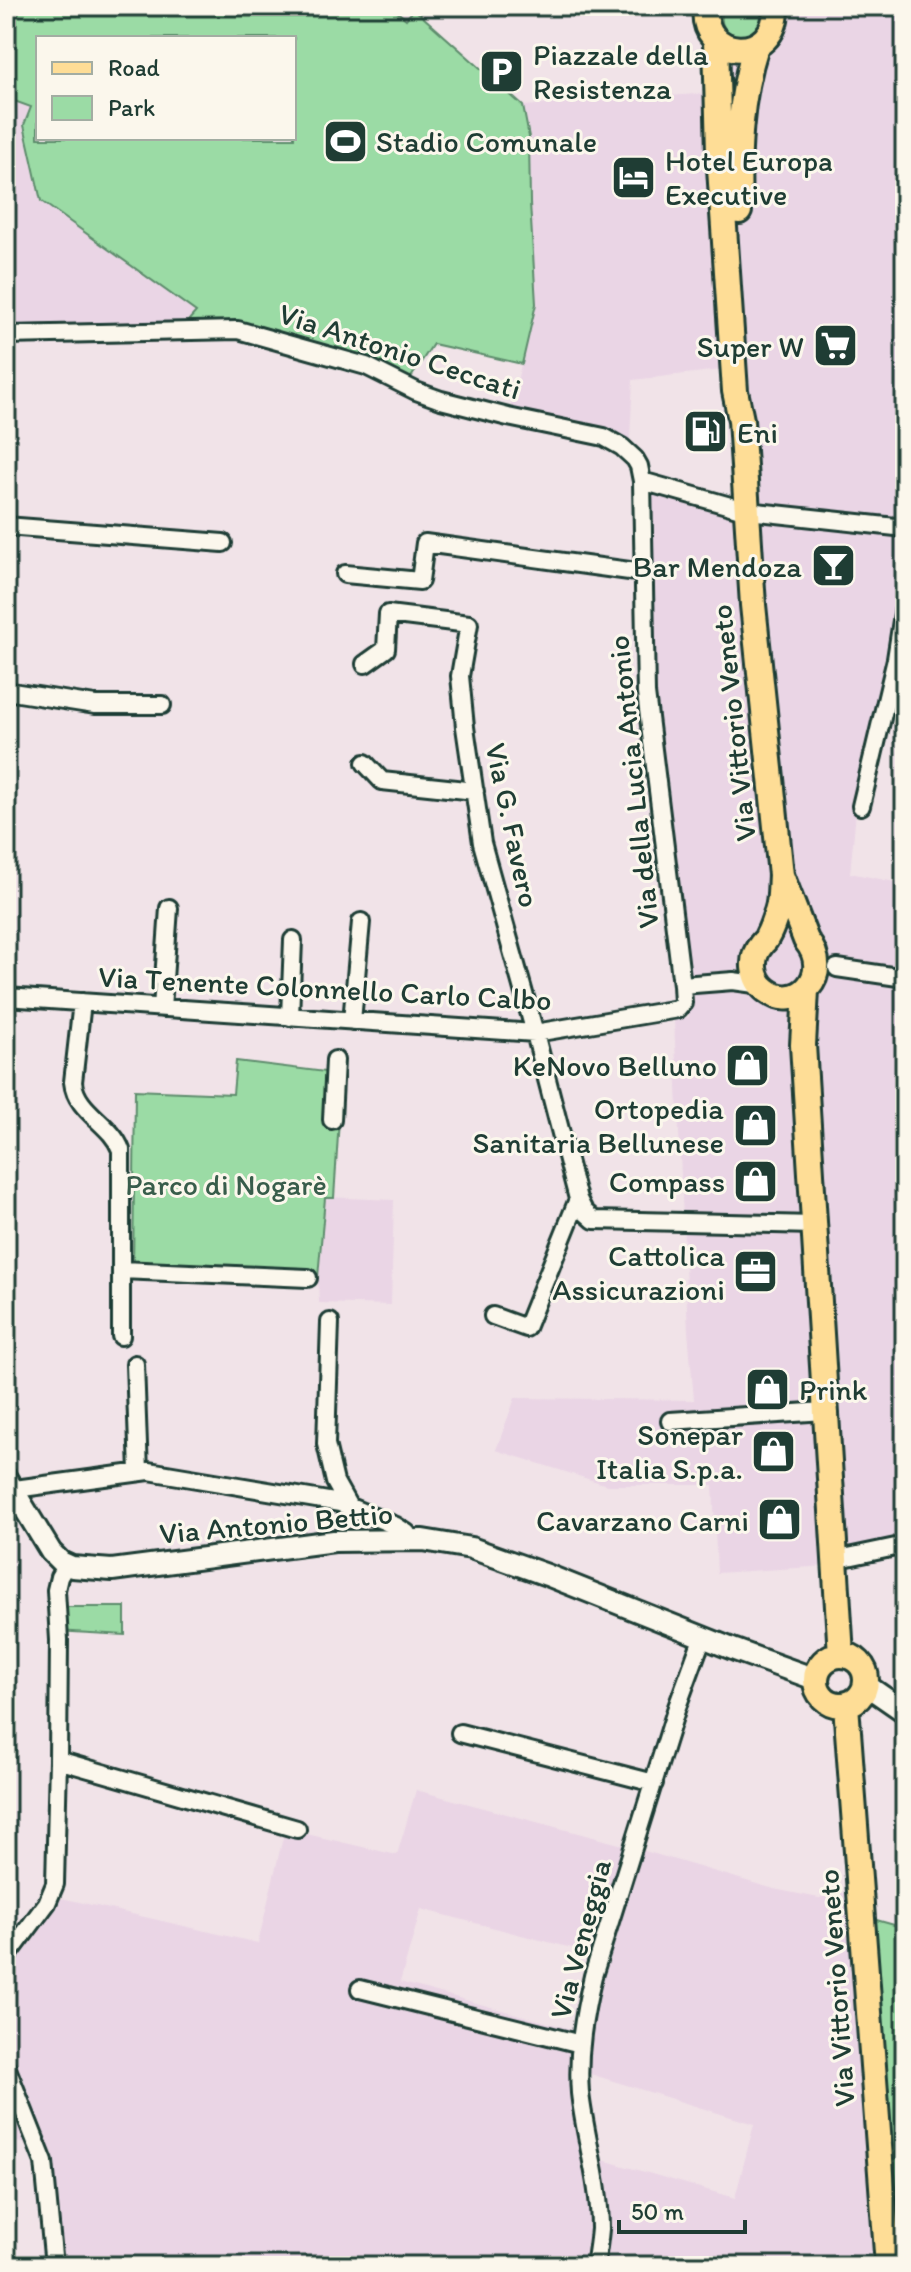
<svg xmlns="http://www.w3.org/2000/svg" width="911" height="2272" viewBox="0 0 911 2272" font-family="Itim,sans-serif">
<rect width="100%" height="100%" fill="#f1e3e8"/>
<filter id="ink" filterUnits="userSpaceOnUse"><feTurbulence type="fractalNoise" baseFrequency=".0125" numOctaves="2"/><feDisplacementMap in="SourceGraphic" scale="16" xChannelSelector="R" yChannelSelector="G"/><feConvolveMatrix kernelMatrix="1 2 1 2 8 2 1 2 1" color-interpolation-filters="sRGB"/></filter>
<g filter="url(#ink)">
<path fill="#ead5e5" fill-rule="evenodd" d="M718,6H905V400L899,402L905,449V568L899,619L856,812L850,873L905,884V1542L828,1566L717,1573L713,1485H607L496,1450L515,1398L694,1400L688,1331L674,1020L689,1017L650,691L638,478L743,506L738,368L633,380L629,457L604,440L508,417L536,304L530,203L529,137L523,106L726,92Z
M6,98L38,109V138L122,257L196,312L181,329L6,335Z
M325,1197L394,1200L391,1305L319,1303L318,1277Z
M416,1790L638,1849L774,1889L819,1898L853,1891L876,2200L905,2209V2266H51L42,2173L32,2145L6,2140V1942L44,1894L258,1943L285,1829L397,1855ZM421,1909L603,1956L578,2031L400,1982ZM574,2069L754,2124L735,2198L582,2154Z"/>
<path fill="#9bdba5" stroke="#5d8c6c" stroke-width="2" fill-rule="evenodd" d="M6,6H390L406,19L414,9L523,106L529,137L530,203L536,304L522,364L433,344L406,385L257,337L181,329L196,312L41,201L24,125L31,107L6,98ZM38,38H294V138H38Z
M725,6H759L763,14L761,27L744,38C726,34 716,26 725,6Z
M236,1061L341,1074L342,1072L334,1198H325L318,1277L133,1272L135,1090L233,1094Z
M53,1607H125V1635L56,1631Z
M855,1914L905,1928V2209L876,2200Z"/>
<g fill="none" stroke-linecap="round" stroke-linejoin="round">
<defs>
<path id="minor" d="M6,335L238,330L366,366L416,391L441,400L508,417L604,437L622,447L635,459L639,466L642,481L646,693L682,985
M642,481L748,511L905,528
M6,526L223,543
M345,574L420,581L425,543L644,573
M365,664L386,649L388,614L469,624L460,676L465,727L482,843L535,1033L578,1199L584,1211L594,1220L814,1225
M6,691L95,705H162
M365,763L382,781L475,791
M861,806L896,659L905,601
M837,968L905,978
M6,997L535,1033L678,1009L683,1003L682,985L733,981L762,985
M82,1002L73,1082C76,1112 111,1123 121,1150V1270L308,1278
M162,1008L169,908
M290,1017L293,940
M352,1021L361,922
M332,1120L335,1060
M493,1316L526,1328L578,1199
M330,1322L326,1444L335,1482L349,1507
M121,1336V1270
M135,1364L139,1472
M670,1421L825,1411
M15,1489L149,1471L340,1503L396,1526L407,1533L409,1540
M834,1560L905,1545
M460,1733L654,1783
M58,1760L297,1829
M6,1958L47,1903L55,1884L58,1760L59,1640L56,1590L59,1577L66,1565
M360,1989L581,2044
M6,2066L44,2162L54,2266
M595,2266C597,2254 599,2241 600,2229C600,2183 585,2138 580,2093C577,2053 584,2014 593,1976L677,1707L703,1636"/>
<path id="tertiary" d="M6,1478L51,1552L61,1562L72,1567L112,1570L334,1541L423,1540L471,1548L547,1575L735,1650L815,1679
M866,1685L905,1712"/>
<path id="primary" d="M706,6C698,60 778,66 776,6
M716,40L719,153L735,391L741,420L753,605L781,875C780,887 781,901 777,912C774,920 772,928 768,935C764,944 766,938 761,945C750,958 752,979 766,990C796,1014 835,975 806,940L781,875
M739,211C737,155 739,99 756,46
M806,990L803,1045L841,1655
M816 1680a25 25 0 1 1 50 0a25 25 0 1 1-50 0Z
M846,1705L888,2266"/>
</defs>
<use href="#minor" stroke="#1f3d34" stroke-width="22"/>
<use href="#tertiary" stroke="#1f3d34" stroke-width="26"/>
<use href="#primary" stroke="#1f3d34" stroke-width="30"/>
<use href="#minor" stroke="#fbf7ec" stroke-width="16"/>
<use href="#tertiary" stroke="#fbf7ec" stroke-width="20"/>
<use href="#primary" stroke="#fedd96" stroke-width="24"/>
</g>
</g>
<defs>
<symbol id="parking-square" viewBox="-11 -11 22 22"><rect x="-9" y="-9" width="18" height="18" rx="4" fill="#1f3d34" stroke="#fbf7ec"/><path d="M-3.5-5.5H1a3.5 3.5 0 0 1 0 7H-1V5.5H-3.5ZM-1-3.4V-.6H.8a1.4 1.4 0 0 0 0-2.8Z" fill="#fff"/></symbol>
<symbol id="stadium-square" viewBox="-11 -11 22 22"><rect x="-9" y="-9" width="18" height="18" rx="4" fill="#1f3d34" stroke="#fbf7ec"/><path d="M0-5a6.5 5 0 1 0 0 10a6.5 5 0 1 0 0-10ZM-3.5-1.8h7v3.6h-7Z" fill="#fff"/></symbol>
<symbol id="hotel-square" viewBox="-11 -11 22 22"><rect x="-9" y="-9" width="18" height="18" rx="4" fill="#1f3d34" stroke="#fbf7ec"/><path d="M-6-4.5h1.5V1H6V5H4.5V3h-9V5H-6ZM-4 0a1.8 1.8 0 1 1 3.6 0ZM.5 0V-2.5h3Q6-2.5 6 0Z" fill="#fff"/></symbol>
<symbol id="supermarket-square" viewBox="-11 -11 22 22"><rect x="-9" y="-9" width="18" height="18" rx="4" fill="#1f3d34" stroke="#fbf7ec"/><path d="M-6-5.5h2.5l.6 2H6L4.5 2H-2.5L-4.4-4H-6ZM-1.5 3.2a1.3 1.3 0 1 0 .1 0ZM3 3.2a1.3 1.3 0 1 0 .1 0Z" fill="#fff"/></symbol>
<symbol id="fuel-square" viewBox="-11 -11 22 22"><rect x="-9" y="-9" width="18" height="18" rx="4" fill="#1f3d34" stroke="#fbf7ec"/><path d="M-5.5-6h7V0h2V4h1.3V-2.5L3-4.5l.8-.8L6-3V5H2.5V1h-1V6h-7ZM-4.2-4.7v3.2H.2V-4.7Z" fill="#fff"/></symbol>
<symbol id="bar-square" viewBox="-11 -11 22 22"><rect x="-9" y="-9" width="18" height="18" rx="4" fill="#1f3d34" stroke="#fbf7ec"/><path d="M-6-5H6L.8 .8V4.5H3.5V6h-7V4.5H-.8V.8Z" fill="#fff"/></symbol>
<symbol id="shop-square" viewBox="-11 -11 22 22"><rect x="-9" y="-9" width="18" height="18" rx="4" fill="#1f3d34" stroke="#fbf7ec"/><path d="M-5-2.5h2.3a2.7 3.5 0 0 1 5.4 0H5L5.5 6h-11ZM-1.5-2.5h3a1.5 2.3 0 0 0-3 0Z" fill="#fff"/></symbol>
<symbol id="office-square" viewBox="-11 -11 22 22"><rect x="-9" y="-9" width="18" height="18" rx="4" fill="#1f3d34" stroke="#fbf7ec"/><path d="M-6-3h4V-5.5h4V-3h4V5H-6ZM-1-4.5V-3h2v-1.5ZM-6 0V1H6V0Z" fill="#fff"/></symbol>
</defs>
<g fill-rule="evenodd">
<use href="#parking-square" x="476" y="46" width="51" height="51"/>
<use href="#stadium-square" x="320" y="116" width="51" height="51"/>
<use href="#hotel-square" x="608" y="152" width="51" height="51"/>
<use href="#supermarket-square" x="810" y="320" width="51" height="51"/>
<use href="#fuel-square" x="680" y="406" width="51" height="51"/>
<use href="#bar-square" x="808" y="540" width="51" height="51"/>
<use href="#shop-square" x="722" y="1040" width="51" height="51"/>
<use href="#shop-square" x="730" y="1100" width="51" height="51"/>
<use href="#shop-square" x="730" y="1156" width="51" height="51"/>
<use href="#office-square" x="730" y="1246" width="51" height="51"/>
<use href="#shop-square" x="742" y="1364" width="51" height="51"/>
<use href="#shop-square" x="748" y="1426" width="51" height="51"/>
<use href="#shop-square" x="754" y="1494" width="51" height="51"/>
</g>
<g text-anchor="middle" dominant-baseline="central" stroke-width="6" stroke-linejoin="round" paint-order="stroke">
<g font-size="30" fill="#1f3d34" stroke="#fbf7ec" text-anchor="end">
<text x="533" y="54" text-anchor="start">Piazzale della<tspan x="533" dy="34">Resistenza</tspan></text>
<text x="376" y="141" text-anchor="start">Stadio Comunale</text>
<text x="665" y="160" text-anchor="start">Hotel Europa<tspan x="665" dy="34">Executive</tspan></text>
<text x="804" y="346">Super W</text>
<text x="737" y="432" text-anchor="start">Eni</text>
<text x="802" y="566">Bar Mendoza</text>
<text x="717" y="1065">KeNovo Belluno</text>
<text x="724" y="1108">Ortopedia<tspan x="724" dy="34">Sanitaria Bellunese</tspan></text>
<text x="725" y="1181">Compass</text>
<text x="725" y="1255">Cattolica<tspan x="725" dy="34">Assicurazioni</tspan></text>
<text x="799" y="1389" text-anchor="start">Prink</text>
<text x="743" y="1434">Sonepar<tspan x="743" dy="34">Italia S.p.a.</tspan></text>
<text x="749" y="1520">Cavarzano Carni</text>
</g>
<g font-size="30" fill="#1f3d34" stroke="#fbf7ec">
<text transform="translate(400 351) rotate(18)">Via Antonio Ceccati</text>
<text transform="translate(733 723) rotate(-96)">Via Vittorio Veneto</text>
<text transform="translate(633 782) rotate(-96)">Via della Lucia Antonio</text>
<text transform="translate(513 825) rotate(78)">Via G. Favero</text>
<text transform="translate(325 988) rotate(3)">Via Tenente Colonnello Carlo Calbo</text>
<text transform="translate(276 1523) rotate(-5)">Via Antonio Bettio</text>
<text transform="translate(580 1939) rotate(-75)">Via Veneggia</text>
<text transform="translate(836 1988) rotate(-94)">Via Vittorio Veneto</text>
</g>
<g font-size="30" fill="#385d4b" stroke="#fbf7ec">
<text x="226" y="1184">Parco di Nogarè</text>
</g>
</g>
<rect width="911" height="2272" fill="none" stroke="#fbf7ec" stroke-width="32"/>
<rect x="16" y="16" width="879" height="2240" fill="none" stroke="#1f3d34" stroke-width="3" filter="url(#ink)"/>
<rect x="36" y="36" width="260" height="104" fill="#fbf7ec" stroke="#a3ada2" stroke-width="2"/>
<rect x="52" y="62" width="40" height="12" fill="#fedd96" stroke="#a3ada2" stroke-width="2"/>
<text x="108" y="76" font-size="24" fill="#1f3d34">Road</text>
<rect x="52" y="96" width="40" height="24" fill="#9bdba5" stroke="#a3ada2" stroke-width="2"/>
<text x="108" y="116" font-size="24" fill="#1f3d34">Park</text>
<path d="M619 2220v12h126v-12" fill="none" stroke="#1f3d34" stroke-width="4"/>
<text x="631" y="2220" font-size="24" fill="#1f3d34" stroke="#fbf7ec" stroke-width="6" paint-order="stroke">50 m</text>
</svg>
